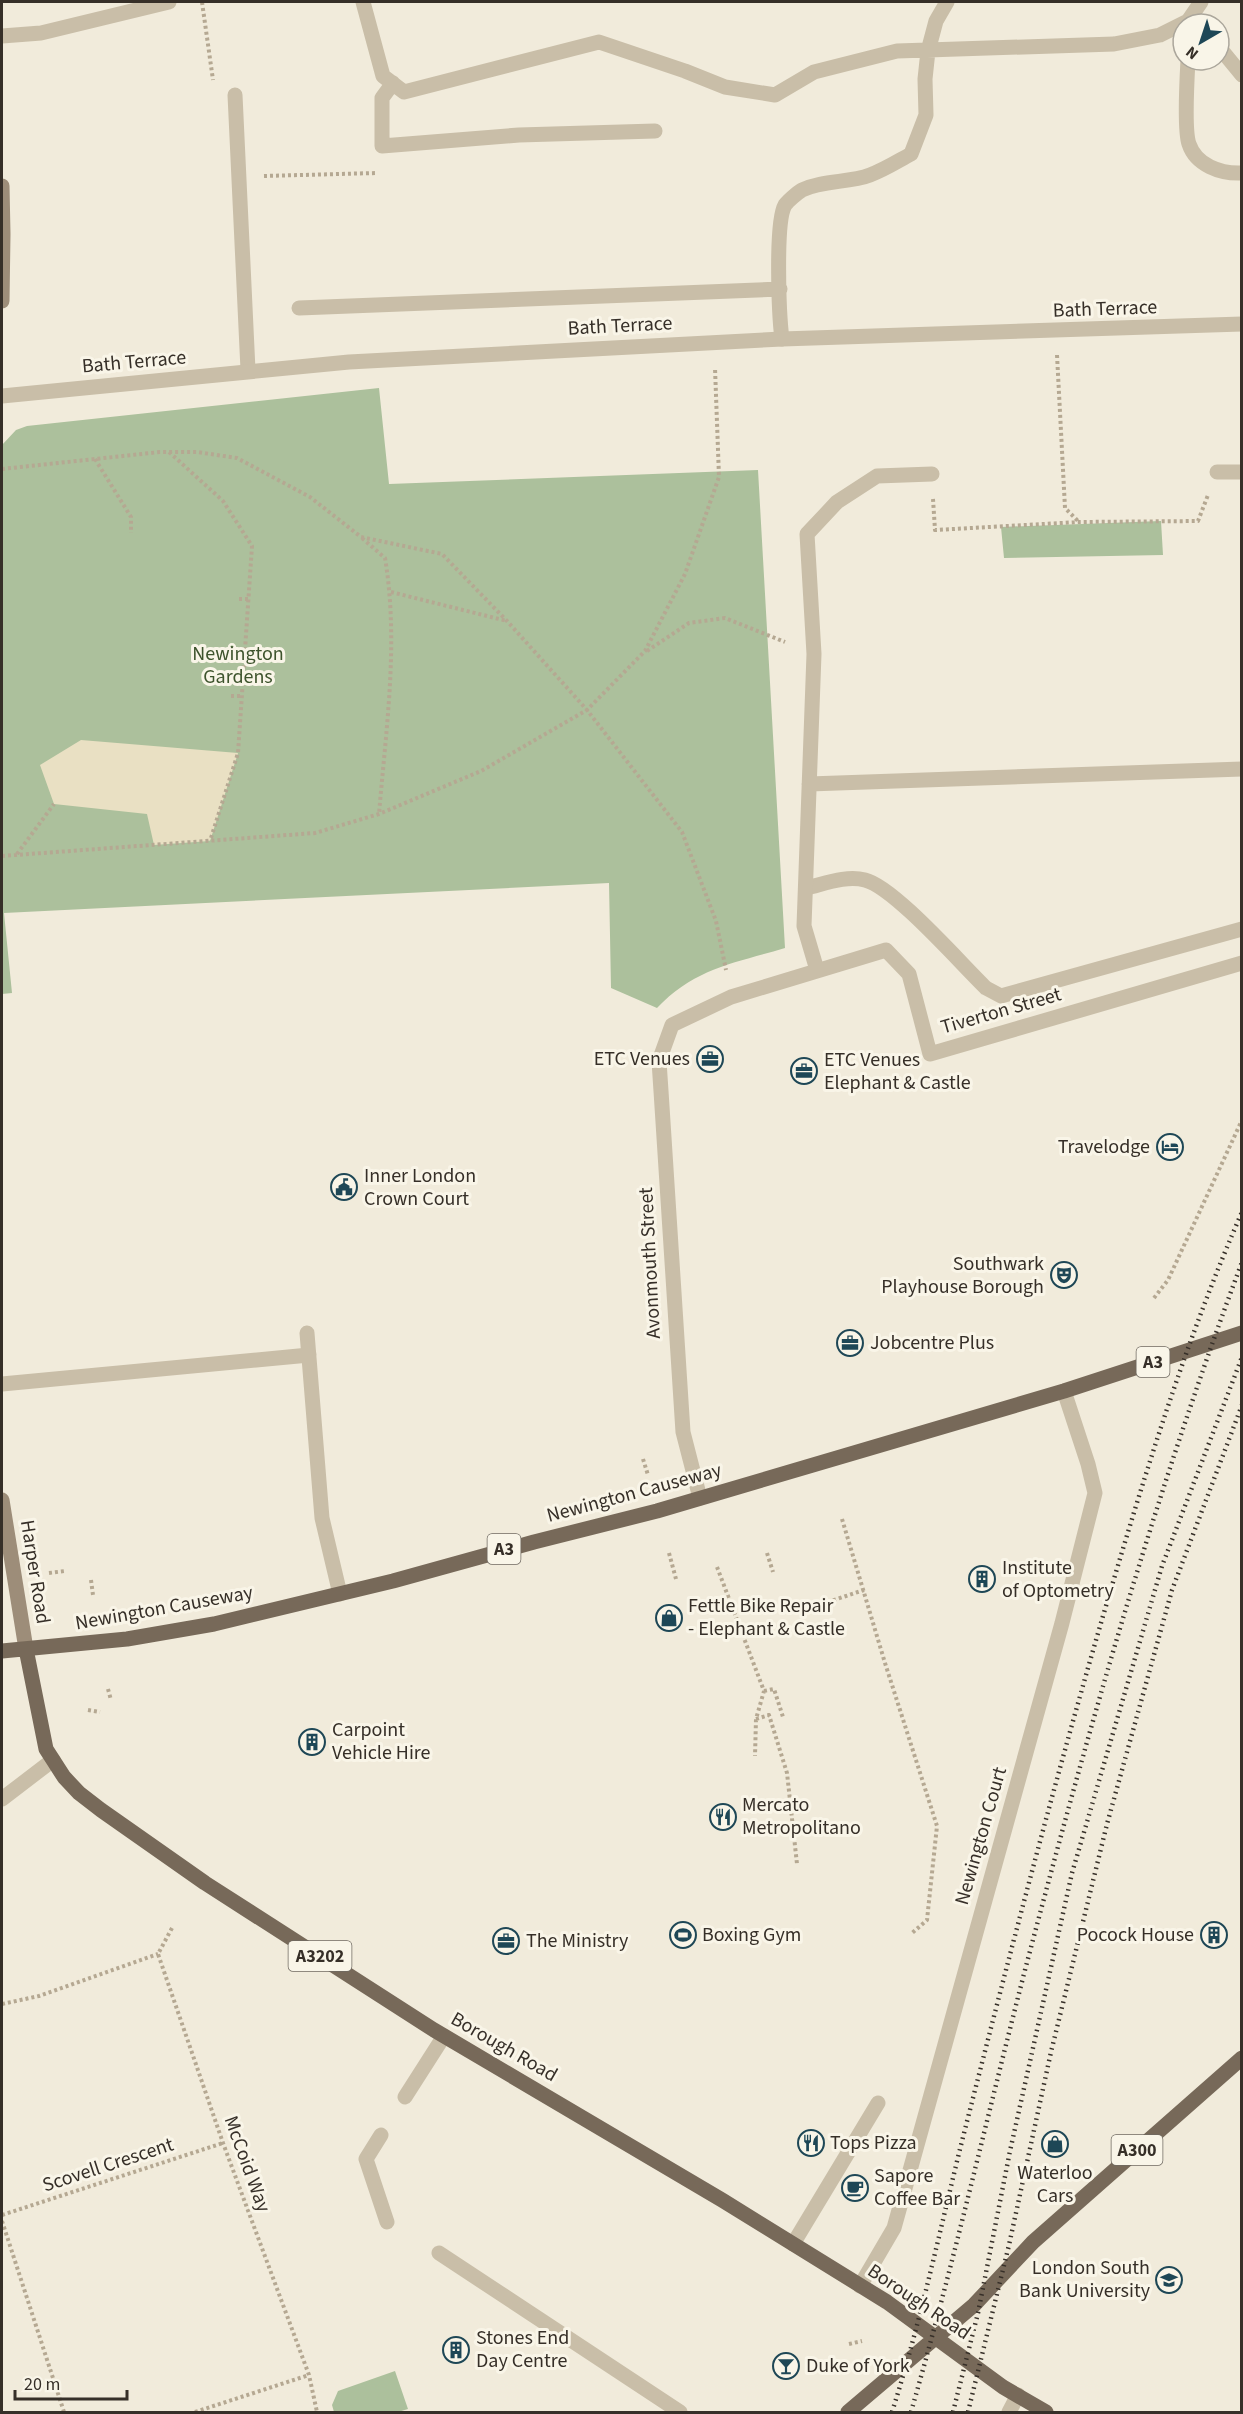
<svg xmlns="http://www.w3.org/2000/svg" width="1243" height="2414" viewBox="0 0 1243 2414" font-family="'Source Sans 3',sans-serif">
<rect width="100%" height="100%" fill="#f1ebdb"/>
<path fill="#acc09c" d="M379,388L389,484L758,470L785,948C735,963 695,968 657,1008L611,988L609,883L4,913L12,993L2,994V445L16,430L27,426Z
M1161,521L1163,555L1004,558L1001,527Z
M395,2371L408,2409L398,2412H334L332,2405L338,2391Z"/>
<path fill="#e9e0c3" d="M81,740L238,753L210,841L154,845L147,814L54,804L40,765Z"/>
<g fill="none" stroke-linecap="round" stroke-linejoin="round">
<path stroke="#b5a892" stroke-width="4" stroke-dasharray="3 3" stroke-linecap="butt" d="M202,2L213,80
M264,176L377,173
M1057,355L1065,508L1079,522
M169,452L223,501L252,546L238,753L210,841
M95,459L131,517V533
M2,469L160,452H197L237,458L310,497L361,537L442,554L507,621L587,710L682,832L716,921L726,970
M933,499L935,530L1079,522L1198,521L1208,495
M362,538L385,558C399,642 386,729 379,814
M391,592L507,621
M239,599H248
M647,651L689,623L725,618L785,642
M231,696H242
M17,854L54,804
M2,856L315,833L379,814L481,771L587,710L645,651L685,574L719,477L715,368
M1154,1298L1168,1280L1242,1120
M643,1459L648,1475
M842,1519L885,1663L937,1826L927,1920L911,1934
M669,1553L676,1579
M767,1553L773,1572
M717,1567L764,1691L756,1719L755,1756
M49,1573L65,1571
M91,1580L93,1595
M816,1606L864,1590
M108,1689L111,1700
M764,1691L774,1689L783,1717
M88,1710L100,1712
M756,1719L769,1715L787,1773L797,1864
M172,1928L158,1954L223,2143L309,2375L317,2412
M2,2004L39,1996L158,1954
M2,2215L223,2143
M2,2221L64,2412
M849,2344L862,2341
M195,2412L309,2375"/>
<path stroke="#c9bea8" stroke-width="15" d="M363,2L383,76L404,92L599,42L685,71L725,87L775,95L814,72L897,51L1114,44L1160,35L1188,21L1201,2
M1219,47L1242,75
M1188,60C1187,78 1184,130 1189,144C1196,165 1220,174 1242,173
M393,83L382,98V146L519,135L655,131
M235,95L248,370
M299,308L780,289
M782,339C779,316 775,222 785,205C788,201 797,193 802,190C823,180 849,183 870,175C884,170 898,161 911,154L926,115L925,79L928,51L936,21L947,2
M806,888C824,884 846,875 865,880C894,887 961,964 986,988L1001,996L1242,929
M307,1333L322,1518L340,1594
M2,1384L309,1355
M405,2097L444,2036
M381,2135L366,2159L387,2222
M793,2244L878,2103
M439,2253L680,2412
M860,2286L894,2228L1062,1623L1095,1493L1088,1464L1064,1391
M1009,2412L1018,2395"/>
<path stroke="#c9bea8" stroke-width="15" d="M2,36L41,33L169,2
M2,396L349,362L782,339L1242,324
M1217,472H1242
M809,784L1242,769
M817,970L804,926L814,654L807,534L837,502L877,476L932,474
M700,1498L683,1432L661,1091L659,1061L672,1025L731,997L886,950L909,974L930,1054L1242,963
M2,1799L53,1760"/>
<path stroke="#9d8d79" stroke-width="15" d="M2,186L3,234L2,301
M2,1500L26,1649"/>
<path stroke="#776959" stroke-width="15" d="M26,1649L46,1749L64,1777L79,1793L101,1810L205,1883L434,2030L722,2200L887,2302L1003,2387L1046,2412
M2,1651L127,1639L214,1624L393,1581L534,1542L657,1511L1064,1391L1242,1333
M848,2412L974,2305L1033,2242L1242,2058"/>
<path stroke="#362f28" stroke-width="4.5" stroke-dasharray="1.5 4.5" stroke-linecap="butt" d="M892,2412C920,2324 939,2234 961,2145C1006,1968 1052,1791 1103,1616C1143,1480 1185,1342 1242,1212
M911,2412C953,2266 987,2117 1025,1970C1088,1731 1155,1494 1242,1262
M953,2412L978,2313L1010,2151L1072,1873L1162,1566L1242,1357
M968,2412L1009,2245L1051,2052L1107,1824L1172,1590L1242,1405"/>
</g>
<defs>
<symbol id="office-ring" viewBox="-11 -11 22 22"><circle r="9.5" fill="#f9f5e8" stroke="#1e4756" stroke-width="1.5"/><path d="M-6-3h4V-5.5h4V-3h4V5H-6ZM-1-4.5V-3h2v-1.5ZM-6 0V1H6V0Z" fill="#1e4756"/></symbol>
<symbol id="hotel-ring" viewBox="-11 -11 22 22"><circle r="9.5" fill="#f9f5e8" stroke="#1e4756" stroke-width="1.5"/><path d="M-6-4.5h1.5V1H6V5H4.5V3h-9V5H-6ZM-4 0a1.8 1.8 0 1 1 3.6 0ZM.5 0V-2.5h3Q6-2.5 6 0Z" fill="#1e4756"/></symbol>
<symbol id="civic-ring" viewBox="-11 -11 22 22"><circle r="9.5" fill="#f9f5e8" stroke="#1e4756" stroke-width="1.5"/><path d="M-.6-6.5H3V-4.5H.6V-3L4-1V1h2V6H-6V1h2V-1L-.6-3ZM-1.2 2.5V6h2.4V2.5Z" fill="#1e4756"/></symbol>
<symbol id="theatre-ring" viewBox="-11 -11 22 22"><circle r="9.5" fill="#f9f5e8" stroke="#1e4756" stroke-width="1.5"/><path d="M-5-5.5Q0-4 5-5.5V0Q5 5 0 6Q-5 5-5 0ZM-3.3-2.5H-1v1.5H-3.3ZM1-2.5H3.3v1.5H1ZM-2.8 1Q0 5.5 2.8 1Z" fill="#1e4756"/></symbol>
<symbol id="building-ring" viewBox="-11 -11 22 22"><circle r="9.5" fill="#f9f5e8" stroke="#1e4756" stroke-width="1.5"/><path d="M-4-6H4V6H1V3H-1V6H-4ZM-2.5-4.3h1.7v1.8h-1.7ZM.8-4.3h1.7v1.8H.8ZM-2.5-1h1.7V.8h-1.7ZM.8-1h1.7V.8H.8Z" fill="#1e4756"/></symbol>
<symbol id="shop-ring" viewBox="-11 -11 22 22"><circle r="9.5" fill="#f9f5e8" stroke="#1e4756" stroke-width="1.5"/><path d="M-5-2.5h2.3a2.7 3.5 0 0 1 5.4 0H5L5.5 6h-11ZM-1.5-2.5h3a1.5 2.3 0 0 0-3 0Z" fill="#1e4756"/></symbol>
<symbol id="restaurant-ring" viewBox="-11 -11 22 22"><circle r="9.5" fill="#f9f5e8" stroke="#1e4756" stroke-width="1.5"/><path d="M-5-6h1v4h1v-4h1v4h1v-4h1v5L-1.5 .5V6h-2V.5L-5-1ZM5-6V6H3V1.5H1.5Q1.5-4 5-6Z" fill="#1e4756"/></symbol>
<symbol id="stadium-ring" viewBox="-11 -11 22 22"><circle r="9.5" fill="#f9f5e8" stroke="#1e4756" stroke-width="1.5"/><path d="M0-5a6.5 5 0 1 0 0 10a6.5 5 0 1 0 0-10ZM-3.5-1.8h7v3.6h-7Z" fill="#1e4756"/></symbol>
<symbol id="cafe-ring" viewBox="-11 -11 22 22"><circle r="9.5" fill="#f9f5e8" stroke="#1e4756" stroke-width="1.5"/><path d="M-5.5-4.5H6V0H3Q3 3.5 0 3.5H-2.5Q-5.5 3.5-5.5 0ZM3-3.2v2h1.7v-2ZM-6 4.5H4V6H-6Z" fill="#1e4756"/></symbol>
<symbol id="university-ring" viewBox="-11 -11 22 22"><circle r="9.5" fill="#f9f5e8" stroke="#1e4756" stroke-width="1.5"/><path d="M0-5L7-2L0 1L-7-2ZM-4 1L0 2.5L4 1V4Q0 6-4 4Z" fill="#1e4756"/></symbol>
<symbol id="bar-ring" viewBox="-11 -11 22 22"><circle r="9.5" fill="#f9f5e8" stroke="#1e4756" stroke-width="1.5"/><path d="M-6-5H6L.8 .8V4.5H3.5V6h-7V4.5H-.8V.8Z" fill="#1e4756"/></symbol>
</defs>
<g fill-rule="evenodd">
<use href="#office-ring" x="695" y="1044" width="30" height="30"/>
<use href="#office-ring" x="789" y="1056" width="30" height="30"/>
<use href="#hotel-ring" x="1155" y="1132" width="30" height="30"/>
<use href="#civic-ring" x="329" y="1172" width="30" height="30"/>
<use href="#theatre-ring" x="1049" y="1260" width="30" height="30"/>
<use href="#office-ring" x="835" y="1328" width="30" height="30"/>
<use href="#building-ring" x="967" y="1564" width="30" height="30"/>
<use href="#shop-ring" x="654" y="1603" width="30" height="30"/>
<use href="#building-ring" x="297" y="1727" width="30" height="30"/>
<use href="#restaurant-ring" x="708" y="1802" width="30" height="30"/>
<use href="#stadium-ring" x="668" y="1920" width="30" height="30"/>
<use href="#building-ring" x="1199" y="1920" width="30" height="30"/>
<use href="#office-ring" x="491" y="1926" width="30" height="30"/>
<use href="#restaurant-ring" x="796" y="2128" width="30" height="30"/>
<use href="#shop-ring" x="1040" y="2129" width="30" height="30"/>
<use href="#cafe-ring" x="840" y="2173" width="30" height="30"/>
<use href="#university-ring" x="1154" y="2265" width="30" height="30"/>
<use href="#building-ring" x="441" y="2335" width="30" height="30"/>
<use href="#bar-ring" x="771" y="2351" width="30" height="30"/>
</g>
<g text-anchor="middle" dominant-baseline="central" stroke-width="6" stroke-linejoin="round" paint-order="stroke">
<g fill="#f9f5e8" stroke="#706a62" stroke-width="1.5">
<rect x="1136.5" y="1347" width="33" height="30" rx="4.5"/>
<rect x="487.5" y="1534" width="33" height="30" rx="4.5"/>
<rect x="288.5" y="1941" width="63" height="30" rx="4.5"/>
<rect x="1111.5" y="2135" width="51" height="30" rx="4.5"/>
</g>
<g font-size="18" font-weight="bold" fill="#362f28">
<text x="1153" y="1362">A3</text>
<text x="504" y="1549">A3</text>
<text x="320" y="1956">A3202</text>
<text x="1137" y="2150">A300</text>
</g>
<g font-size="20" fill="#362f28" stroke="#f9f5e8">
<text transform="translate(1105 309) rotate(-2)">Bath Terrace</text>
<text transform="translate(620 326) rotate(-3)">Bath Terrace</text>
<text transform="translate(134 362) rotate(-5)">Bath Terrace</text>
<text transform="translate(1001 1011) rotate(-16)">Tiverton Street</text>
<text transform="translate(650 1263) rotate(-93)">Avonmouth Street</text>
<text transform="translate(634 1493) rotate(-15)">Newington Causeway</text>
<text transform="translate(35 1572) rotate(81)">Harper Road</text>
<text transform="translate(164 1608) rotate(-10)">Newington Causeway</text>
<text transform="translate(981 1836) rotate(-74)">Newington Court</text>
<text transform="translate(504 2047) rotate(30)">Borough Road</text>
<text transform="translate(247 2164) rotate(70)">McCoid Way</text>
<text transform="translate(108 2165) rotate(-18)">Scovell Crescent</text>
<text transform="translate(919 2302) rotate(34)">Borough Road</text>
</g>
<g font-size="20" fill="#3d532c" stroke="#f9f5e8">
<text x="238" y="654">Newington<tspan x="238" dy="23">Gardens</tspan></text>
</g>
<g font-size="20" fill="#362f28" stroke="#f9f5e8" text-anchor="start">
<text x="690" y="1059" text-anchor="end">ETC Venues</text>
<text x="824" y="1060">ETC Venues<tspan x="824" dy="23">Elephant &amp; Castle</tspan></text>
<text x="1150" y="1147" text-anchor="end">Travelodge</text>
<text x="364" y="1176">Inner London<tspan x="364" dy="23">Crown Court</tspan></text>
<text x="1044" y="1264" text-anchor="end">Southwark<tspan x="1044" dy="23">Playhouse Borough</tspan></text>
<text x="870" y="1343">Jobcentre Plus</text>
<text x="1002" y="1568">Institute<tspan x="1002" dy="23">of Optometry</tspan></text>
<text x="688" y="1606">Fettle Bike Repair<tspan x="688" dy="23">- Elephant &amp; Castle</tspan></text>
<text x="332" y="1730">Carpoint<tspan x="332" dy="23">Vehicle Hire</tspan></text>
<text x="742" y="1805">Mercato<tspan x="742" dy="23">Metropolitano</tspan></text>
<text x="702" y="1935">Boxing Gym</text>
<text x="1194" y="1935" text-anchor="end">Pocock House</text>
<text x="526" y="1941">The Ministry</text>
<text x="830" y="2143">Tops Pizza</text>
<text x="1055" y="2173" text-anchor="middle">Waterloo<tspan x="1055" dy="23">Cars</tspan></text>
<text x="874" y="2176">Sapore<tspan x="874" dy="23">Coffee Bar</tspan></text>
<text x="1150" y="2268" text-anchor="end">London South<tspan x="1150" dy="23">Bank University</tspan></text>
<text x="476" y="2338">Stones End<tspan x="476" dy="23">Day Centre</tspan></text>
<text x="806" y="2366">Duke of York</text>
</g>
</g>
<rect width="1243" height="2414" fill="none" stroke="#362f28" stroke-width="6"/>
<g transform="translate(1201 42) rotate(219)"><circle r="28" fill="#f9f5e8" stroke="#aba69b" stroke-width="1.5"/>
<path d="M0-4.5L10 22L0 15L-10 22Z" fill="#1e4756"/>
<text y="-9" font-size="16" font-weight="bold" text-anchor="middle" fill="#362f28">N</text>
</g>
<path d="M15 2390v9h112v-9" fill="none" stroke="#362f28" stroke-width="3"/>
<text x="24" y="2390" font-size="18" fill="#362f28" stroke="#f9f5e8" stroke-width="4.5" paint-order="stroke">20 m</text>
</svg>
